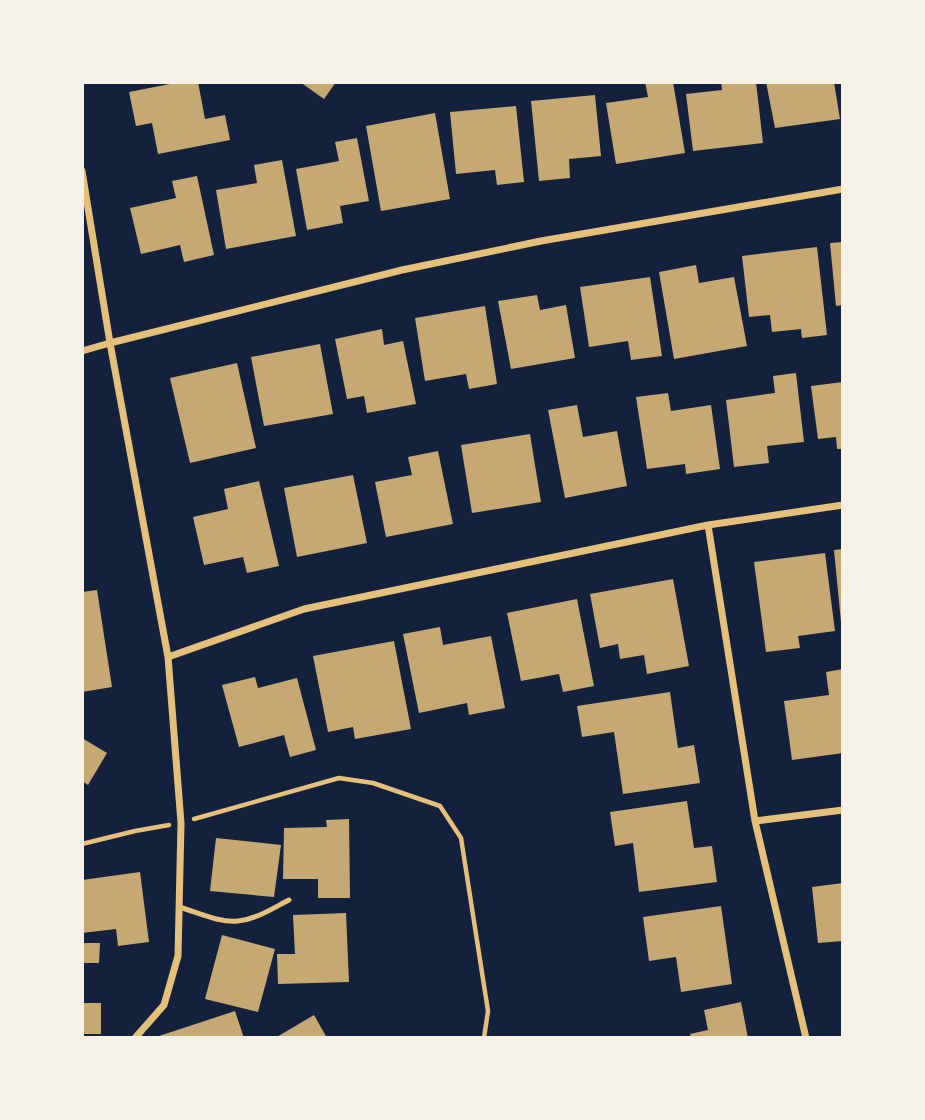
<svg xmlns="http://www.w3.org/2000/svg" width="925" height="1120" viewBox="0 0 925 1120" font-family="Cabin,sans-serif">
<rect width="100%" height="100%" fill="#14213d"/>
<path fill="#c6a872" d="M180,82H198L205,119L225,115L230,140L158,154L152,123L136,126L129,92Z
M300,82H336L324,99Z
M645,82H673L685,153L616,164L606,103L648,97Z
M721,82H756L763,143L693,151L686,94L722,90Z
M766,82H834L840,119L775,128Z
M595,95L601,156L569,159L570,178L539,181L531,101Z
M516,106L524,182L497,185L495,170L456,174L450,112Z
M435,113L450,199L381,211L366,126Z
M357,138L369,201L340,206L343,223L307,230L296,169L339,161L335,142Z
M282,160L296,236L226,249L216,190L257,183L254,165Z
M197,176L214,255L184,262L180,245L141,254L130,208L176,198L172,181Z
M843,242V305L836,306L830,243Z
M817,247L827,335L802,338L801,329L772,332L770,315L749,317L742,256Z
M696,265L699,283L734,277L747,346L674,359L659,272Z
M650,277L662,356L631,360L628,341L589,347L580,287Z
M537,295L540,310L566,305L575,358L511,369L498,301Z
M485,306L497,384L469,389L466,374L425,381L415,318Z
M382,329L384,345L403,341L416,404L367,413L364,396L347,399L335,339Z
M320,344L333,414L264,426L251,357Z
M237,363L256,448L190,463L170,378Z
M796,373L804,442L767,446L769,463L734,467L726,400L775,393L773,376Z
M843,382V449H837L836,437L818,439L811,386Z
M668,393L671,411L711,405L720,469L686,474L685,464L647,469L636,397Z
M577,405L583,437L617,431L627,486L565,498L548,410Z
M530,434L541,502L472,513L461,445Z
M438,451L453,524L386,537L375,482L412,475L408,457Z
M353,475L367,543L297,557L284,488Z
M259,481L279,566L247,573L243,557L204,565L193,517L228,509L224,489Z
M843,549V622H841L834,550Z
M825,553L835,631L798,636L800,648L766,652L754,562Z
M673,579L689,666L647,674L644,655L620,659L618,644L600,648L590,594Z
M97,590L112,687L82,692V592Z
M577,599L594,686L563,692L559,674L521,681L507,613Z
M440,627L443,645L491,636L505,708L469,715L467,703L419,713L403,634Z
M394,641L411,729L355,739L353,727L328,732L313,656Z
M843,669V753L792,760L784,701L829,695L826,672Z
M255,677L258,688L297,678L316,750L290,757L284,735L239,747L222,685Z
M670,692L678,748L694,745L700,783L623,794L614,732L582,737L577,706Z
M82,738L107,753L88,785L82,781Z
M687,801L694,848L712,846L717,882L639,892L633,843L615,846L610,812Z
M349,819L350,898H318V879H283L284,828L327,827L326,820Z
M216,838L281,845L274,897L210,891Z
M140,872L149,942L118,946L116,929L82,933V880Z
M843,883V941L818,943L812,887Z
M721,906L732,984L681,992L676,957L649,961L643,917Z
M346,913L349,982L278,984L277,954H295L293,915Z
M222,935L275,949L258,1012L205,999Z
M82,943H100L99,963H82Z
M741,1002L748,1038H691L690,1034L708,1030L704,1010Z
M82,1003H101V1034H82Z
M235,1011L244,1038H156V1037Z
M314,1015L327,1038H275Z"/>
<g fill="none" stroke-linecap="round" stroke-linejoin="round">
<path stroke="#e5c07b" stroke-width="4.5" d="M194,819L339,778L373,783L440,806L461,838L488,1011L484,1038
M82,844L135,831L169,825"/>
<path stroke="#e5c07b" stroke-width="5" d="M179,907C197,912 219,923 238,921C257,919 273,908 289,900"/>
<path stroke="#e5c07b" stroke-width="7" d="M82,171L110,343L168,657L181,823L178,956L164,1005L135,1038
M82,351L110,343L402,270L541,241L843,189
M708,525L755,821L806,1038
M168,657L304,609L708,525L843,505
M755,821L843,810"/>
</g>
<rect width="925" height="1120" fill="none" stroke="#f6f1e7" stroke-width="168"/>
</svg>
